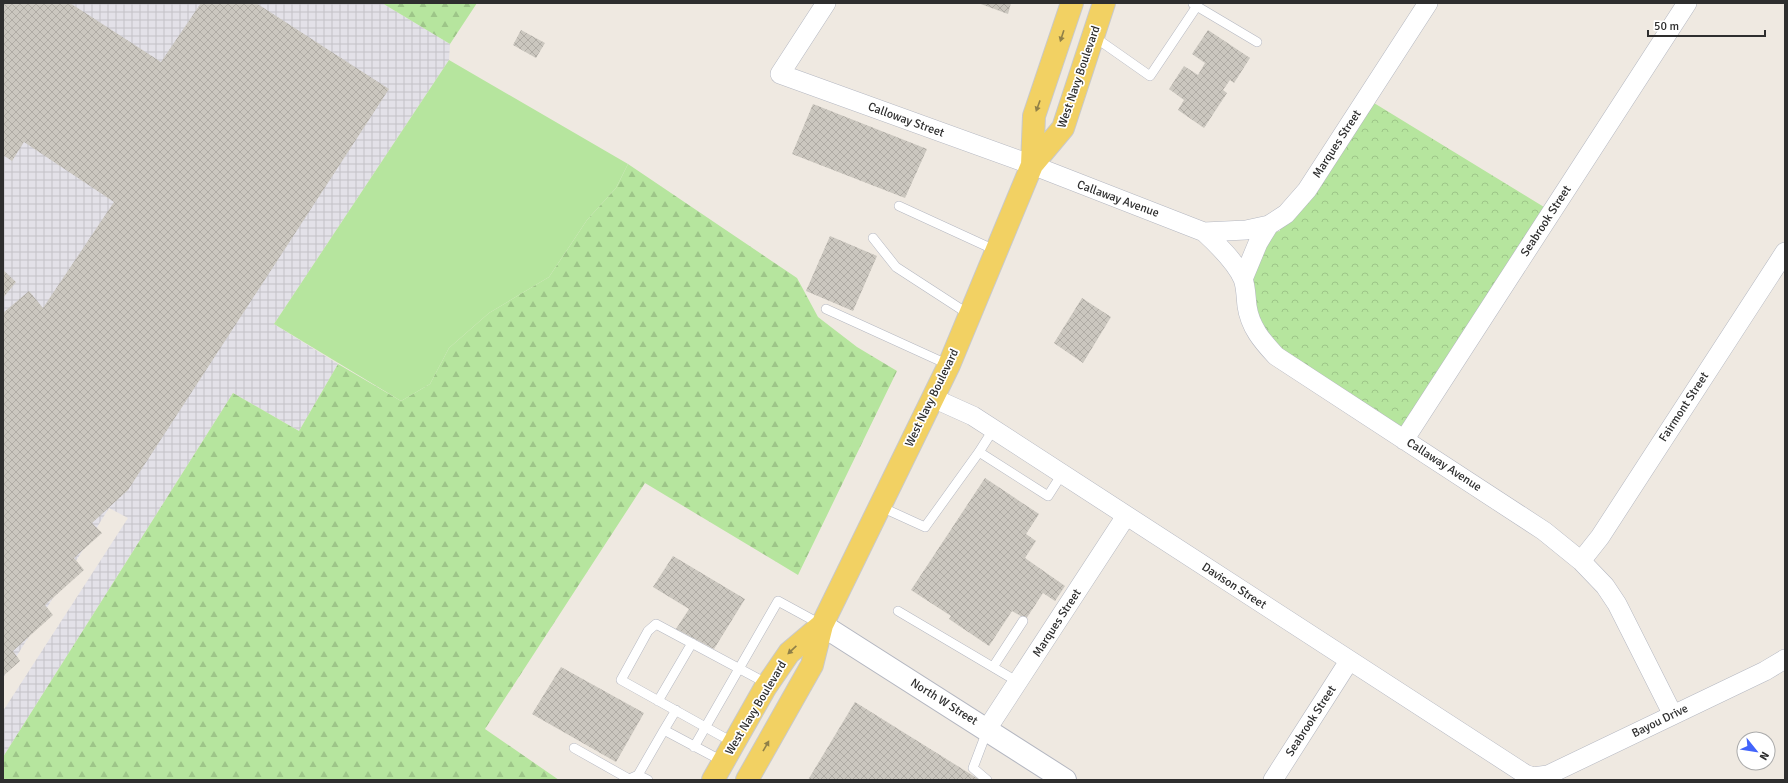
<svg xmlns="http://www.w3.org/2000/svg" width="1788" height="783" viewBox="0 0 1788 783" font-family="Signika,sans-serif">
<defs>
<pattern id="industrial-grid" width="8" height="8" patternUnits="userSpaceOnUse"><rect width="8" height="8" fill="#e3e1e8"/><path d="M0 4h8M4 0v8" fill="none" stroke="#c3c1c7"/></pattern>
<pattern id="forest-firs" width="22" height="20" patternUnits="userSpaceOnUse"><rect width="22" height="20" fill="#b6e59e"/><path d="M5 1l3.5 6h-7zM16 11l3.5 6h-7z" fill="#9dc588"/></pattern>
<pattern id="park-crowns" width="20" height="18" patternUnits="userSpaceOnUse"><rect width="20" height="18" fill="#b6e59e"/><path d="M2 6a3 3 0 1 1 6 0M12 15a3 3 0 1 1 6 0" fill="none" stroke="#9dc588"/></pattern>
<pattern id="building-cross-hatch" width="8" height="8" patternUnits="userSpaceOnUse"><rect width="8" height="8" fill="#cbc7bf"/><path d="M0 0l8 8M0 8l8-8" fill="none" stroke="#afaba4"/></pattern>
</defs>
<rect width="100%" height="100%" fill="#efe9e1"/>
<path fill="url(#industrial-grid)" d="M3,3H382L450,44L449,60L274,324L338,364L299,431L233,393L3,757V711L128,518L109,508L3,678Z"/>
<path fill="#b6e59e" d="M449,60L628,164L616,188L587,220L549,277L489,313L449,348L430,384L401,401L274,324Z"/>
<path fill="url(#forest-firs)" d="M382,3H477L450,44Z
M628,164L797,278L818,317L857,347L897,371L798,575L645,483L485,729L559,780H3V757L233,393L299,431L338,364L401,401L430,384L449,348L489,313L549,277L587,220L616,188Z"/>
<path fill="url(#park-crowns)" d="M1374,103L1544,207L1401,428L1281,350L1271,340L1257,314L1252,281L1266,247L1275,232L1280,231V229Z"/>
<path fill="url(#building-cross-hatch)" d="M3,3H70L161,62L201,3H256L389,89L128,490L92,523L102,533L74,558L84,570L45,605L53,615L13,651L20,661L3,676V313L29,291L43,308L114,202L24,142L12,161L3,155Z
M978,3H1011L1008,14Z
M521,30L545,43L536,58L513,45Z
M1208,30L1250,58L1234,83L1230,80L1223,90L1227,93L1204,128L1178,110L1184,100L1169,89L1184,66L1198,75L1205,63L1192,54Z
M813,104L927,149L905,198L792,154Z
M830,236L877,256L853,311L806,291Z
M3,270L16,282L3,298Z
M1082,298L1111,317L1083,363L1054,343Z
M985,478L1039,514L1026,534L1036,541L1025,558L1065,586L1055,601L1043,593L1026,619L1012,611L989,646L949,619L951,616L911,590Z
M673,556L745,599L714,649L676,629L689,609L653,587Z
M561,667L644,713L616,762L532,714Z
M855,702L980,780H808Z"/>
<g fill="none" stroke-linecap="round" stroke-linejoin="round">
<defs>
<path id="service" d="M1193,4L1257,42
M1093,36L1150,76L1197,6
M899,206L997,251
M873,238L896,267L970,315
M826,309L949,365
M979,452L1048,496L1062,474
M881,507L925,527L979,452L993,430
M898,611L1018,682
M993,667L1023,621
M658,701L692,643
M664,730L676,710
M987,731L973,768L987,780
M734,743L621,680L648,631L656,624L768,684
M694,747L778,601L822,625
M574,748L629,779L638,775
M648,780L638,775L664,730L724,762"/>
<path id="minor" d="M826,3L780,74L1032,165L1204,232C1217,244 1236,262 1243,279C1246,286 1246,298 1247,306C1250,327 1262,341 1276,356L1544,531L1581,561L1605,586L1617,604L1673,715
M1204,232L1246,230L1269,225
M1243,279L1258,243L1269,225L1286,214L1307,190L1428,3
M933,398L973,416L1525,774L1533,777L1548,775L1765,671L1785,659
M1404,440L1687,3
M1581,561L1600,537L1785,252
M987,729L1126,516
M1273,780L1349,661"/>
<path id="secondary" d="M822,625L1065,780"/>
<path id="primary" d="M1032,165L1034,116L1072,3
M713,780L765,688L789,653L822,625
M747,780L812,665L822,625L949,365L1032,165L1063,128L1104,3"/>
</defs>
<use href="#service" stroke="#b4b7c1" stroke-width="10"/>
<use href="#minor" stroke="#b4b7c1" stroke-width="20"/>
<use href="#secondary" stroke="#b4b7c1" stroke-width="24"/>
<use href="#primary" stroke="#c9c9c9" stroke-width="24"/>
<use href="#service" stroke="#fff" stroke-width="9"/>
<use href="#minor" stroke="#fff" stroke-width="19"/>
<use href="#secondary" stroke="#fff" stroke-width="22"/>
<use href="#primary" stroke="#f2d163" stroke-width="22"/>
</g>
<defs><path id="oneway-solid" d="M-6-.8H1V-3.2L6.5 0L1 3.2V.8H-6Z"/></defs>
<g fill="#908048">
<use href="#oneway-solid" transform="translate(1062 36) rotate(108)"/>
<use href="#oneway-solid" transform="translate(1038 106) rotate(110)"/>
<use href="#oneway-solid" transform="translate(792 650) rotate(137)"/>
<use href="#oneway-solid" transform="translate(766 746) rotate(-60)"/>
</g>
<g text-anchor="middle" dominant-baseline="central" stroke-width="3.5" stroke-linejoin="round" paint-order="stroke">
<g font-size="12" fill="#2e2e2e" stroke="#fff">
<text transform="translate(1079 77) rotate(-71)">West Navy Boulevard</text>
<text transform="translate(906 120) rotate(20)">Calloway Street</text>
<text transform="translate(1337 144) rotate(-57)">Marques Street</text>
<text transform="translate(1118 199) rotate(20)">Callaway Avenue</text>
<text transform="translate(1546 221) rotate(-57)">Seabrook Street</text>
<text transform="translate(932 398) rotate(-64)">West Navy Boulevard</text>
<text transform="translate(1684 407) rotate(-57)">Fairmont Street</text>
<text transform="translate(1444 465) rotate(33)">Callaway Avenue</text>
<text transform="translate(1234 586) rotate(33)">Davison Street</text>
<text transform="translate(1057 623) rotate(-57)">Marques Street</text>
<text transform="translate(944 702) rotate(32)">North W Street</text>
<text transform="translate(756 708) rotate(-59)">West Navy Boulevard</text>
<text transform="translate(1311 721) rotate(-57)">Seabrook Street</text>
<text transform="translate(1660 721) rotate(-26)">Bayou Drive</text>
</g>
</g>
<rect width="1788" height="783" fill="none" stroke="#2e2e2e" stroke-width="8"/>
<g transform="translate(1756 751) rotate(120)"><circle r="19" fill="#ffffff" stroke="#ababab"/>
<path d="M0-3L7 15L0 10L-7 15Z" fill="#4264fb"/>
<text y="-6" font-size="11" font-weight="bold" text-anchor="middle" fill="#2e2e2e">N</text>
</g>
<path d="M1648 30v6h117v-6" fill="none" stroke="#2e2e2e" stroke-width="2"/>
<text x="1654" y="30" font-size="12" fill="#2e2e2e" stroke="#ffffff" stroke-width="3" paint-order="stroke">50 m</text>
</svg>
